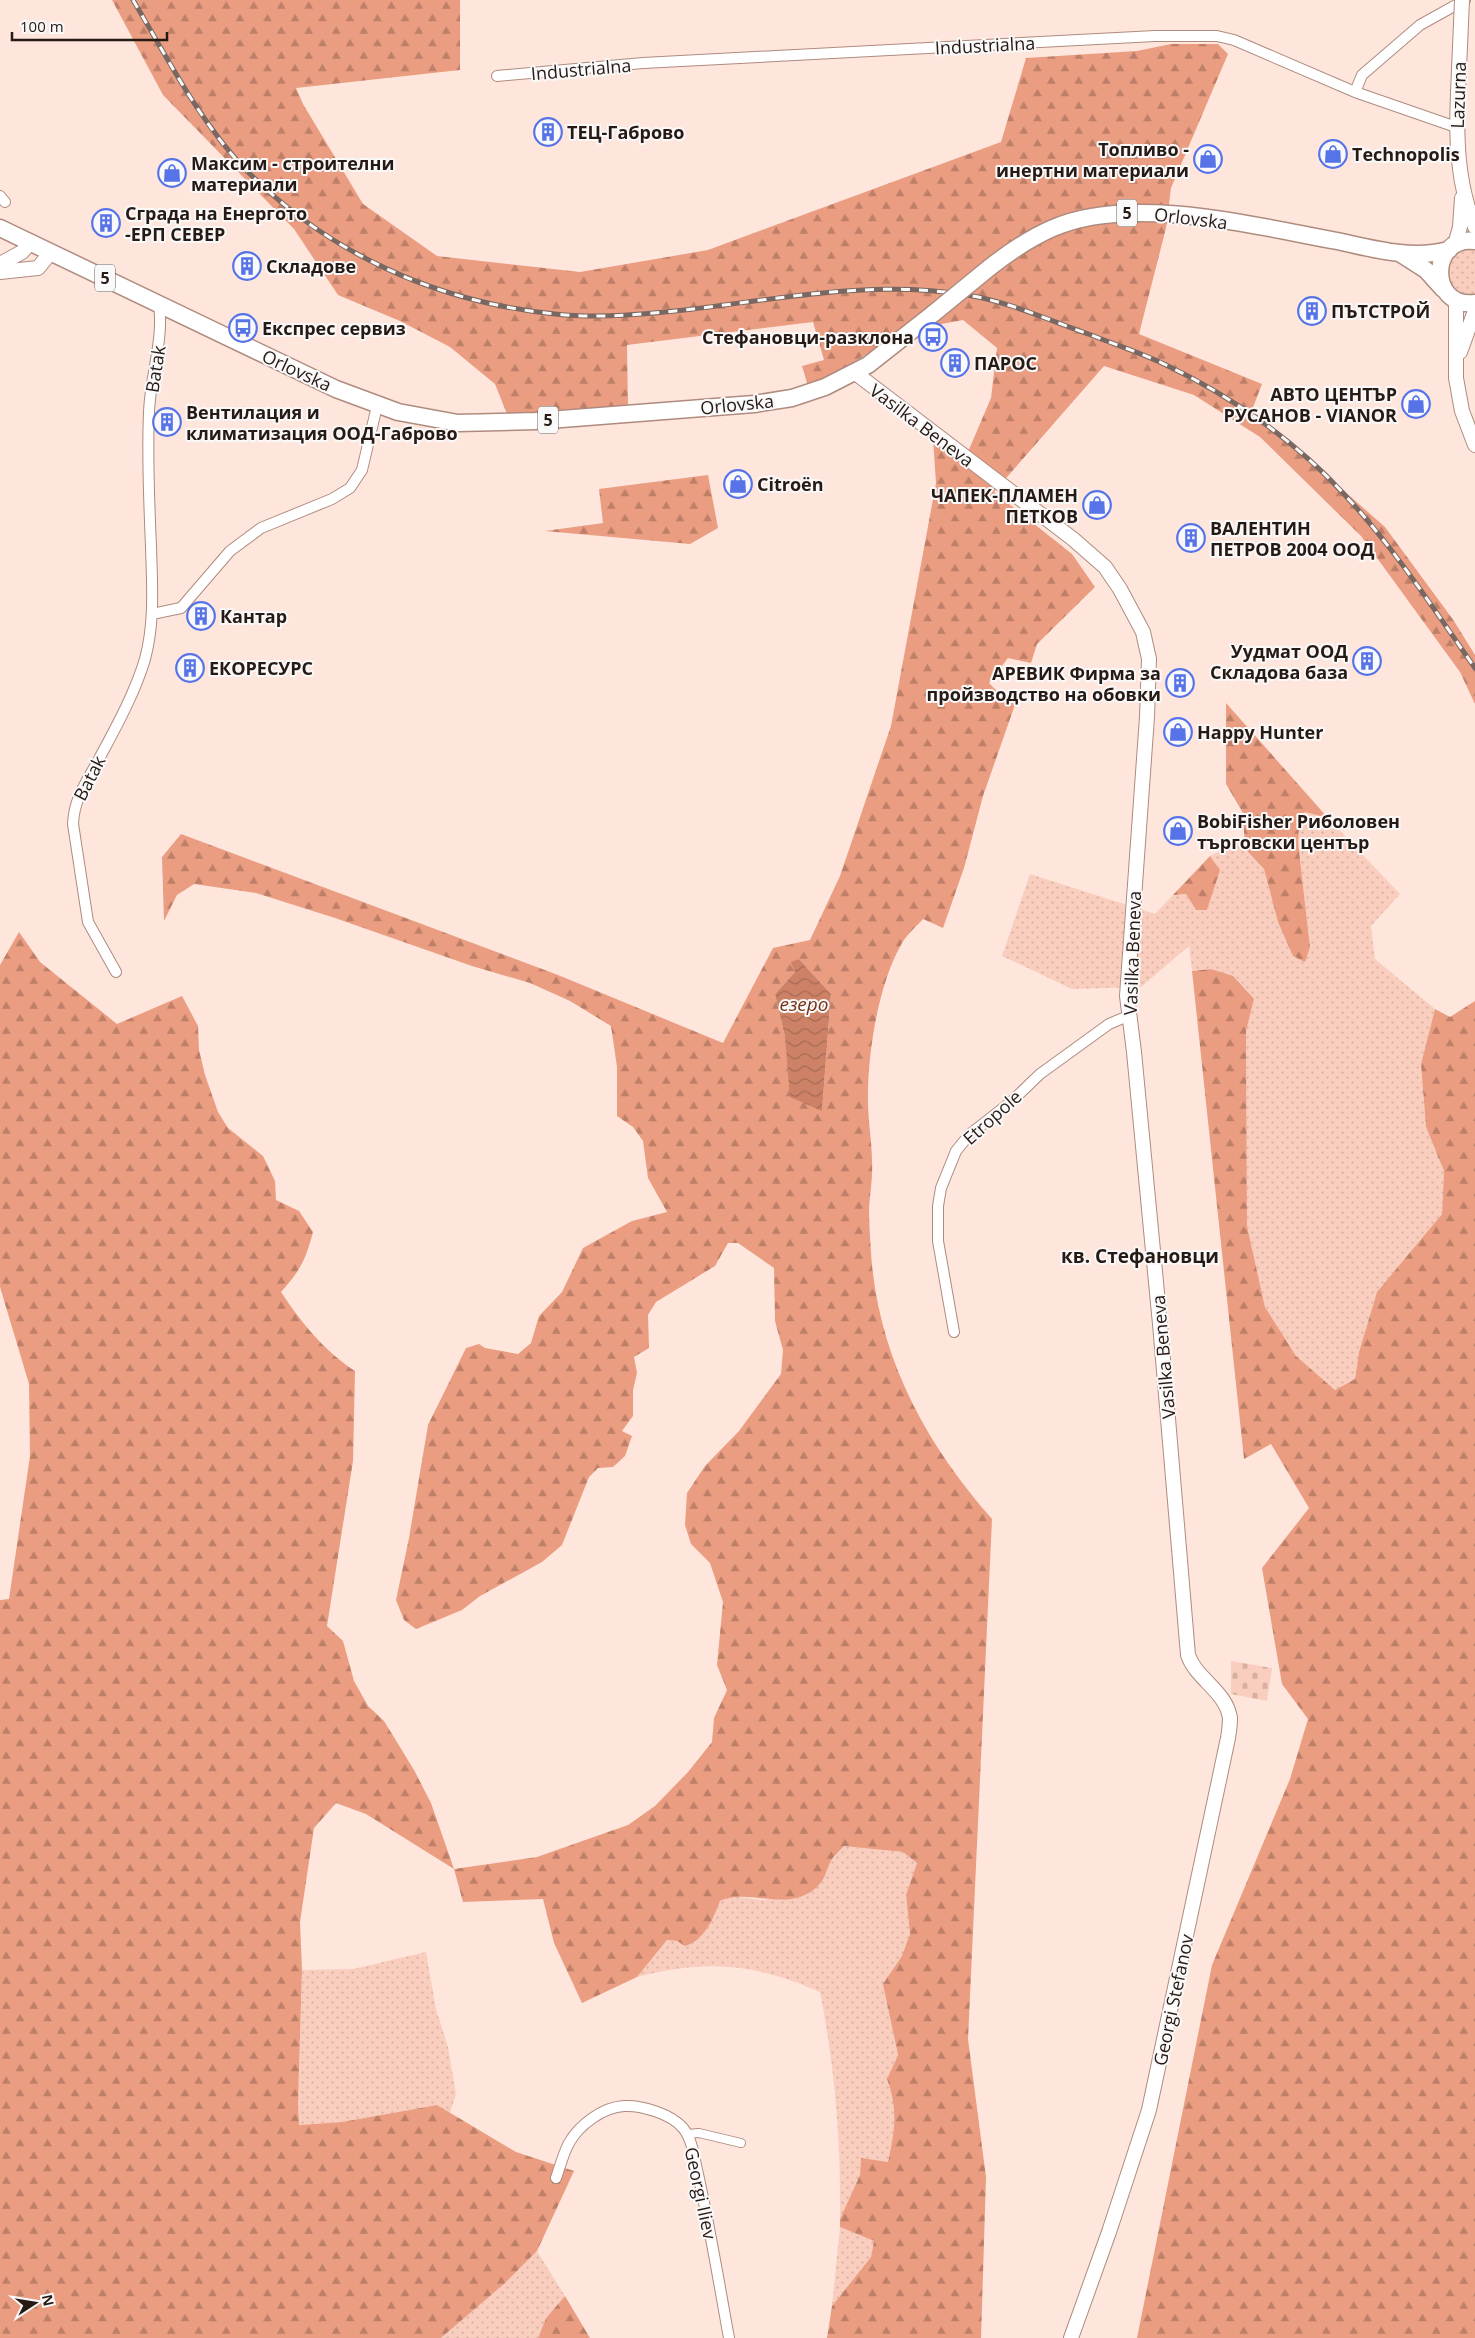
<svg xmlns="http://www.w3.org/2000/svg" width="1475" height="2338" viewBox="0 0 1475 2338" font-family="'Open Sans',sans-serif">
<defs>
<pattern id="grass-dots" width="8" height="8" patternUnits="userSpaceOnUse" patternTransform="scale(1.25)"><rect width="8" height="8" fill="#facebe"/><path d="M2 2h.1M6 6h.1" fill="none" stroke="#d6b0a2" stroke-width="1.8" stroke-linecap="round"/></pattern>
<pattern id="forest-firs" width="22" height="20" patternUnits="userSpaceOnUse" patternTransform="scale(1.25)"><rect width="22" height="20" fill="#ea9d81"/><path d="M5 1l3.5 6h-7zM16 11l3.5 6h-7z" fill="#be7f68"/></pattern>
<pattern id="cemetery-stones" width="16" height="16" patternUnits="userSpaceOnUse" patternTransform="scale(1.25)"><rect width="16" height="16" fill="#facebe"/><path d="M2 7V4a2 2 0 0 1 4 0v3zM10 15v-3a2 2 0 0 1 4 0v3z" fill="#d6b0a2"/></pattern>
<pattern id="water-waves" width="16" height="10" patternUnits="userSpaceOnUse" patternTransform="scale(1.25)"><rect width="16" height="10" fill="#cd8267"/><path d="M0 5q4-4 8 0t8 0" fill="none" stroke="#a66a54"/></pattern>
</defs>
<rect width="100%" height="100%" fill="#fee6dd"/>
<path fill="url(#grass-dots)" d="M1469,249H1475V295C1442,295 1437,256 1469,249Z
M1305,812L1328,818L1400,894L1371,926L1375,959L1435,1009L1421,1064L1426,1127L1444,1171L1442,1214L1377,1292L1359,1352L1355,1379L1335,1390L1296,1356L1265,1307L1247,1226L1246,1031L1254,999L1211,969L1192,971L1189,946L1141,987L1072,989L1002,956L1030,874L1155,914L1173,895L1186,894L1196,910H1207L1219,870L1210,856L1244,839L1245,850L1264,869L1278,922L1310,947L1298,842L1300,815Z
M844,1846L903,1852L917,1863L906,1895L910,1934L903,1956L892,1971L887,2002L898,2055L887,2079C898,2109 895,2131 889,2162L861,2159L860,2175L840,2219C841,2141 835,2069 820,1992C754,1963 707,1959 637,1977L667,1940L677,1941L685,1946L714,1918L720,1901L730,1896L765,1900L820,1885L832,1859Z
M426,1952L436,2009L448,2047L456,2094L450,2113L437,2105L342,2122L299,2125L298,2103L302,1970L353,1969Z
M840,2227L874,2241L871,2257L832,2306Z
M537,2251L565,2296L546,2318L538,2338H441L504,2284Z"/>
<path fill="url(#forest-firs)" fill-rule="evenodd" d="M112,0H460V70L296,88L303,104L363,204L437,256L580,272L708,250L1001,142L1026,58L1137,51L1171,44H1218L1228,54L1171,188L1166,228L1139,334L1262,384L1252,410L1385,527L1454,621L1475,655V704L1460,672L1361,536L1260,437L1194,395L1104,366L994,492L1072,554L1095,587L1037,644L1031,663L1008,658L989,683L1002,696L1017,699L983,796L964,868L943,928L923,919C916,927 906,935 901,945C878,985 867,1056 868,1102C868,1122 872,1142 872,1162C873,1177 870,1193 869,1208C869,1222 870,1238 871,1253C878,1356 925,1443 992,1519L968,2039L986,2177L981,2338H827L832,2306L871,2257L874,2241L840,2227V2219L860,2175L861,2158L888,2162C895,2131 898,2109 887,2079L898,2055L883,1984L902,1956L910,1934L906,1895L917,1863L903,1852L844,1846C840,1851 834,1855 831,1861C827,1868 825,1879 819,1885C790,1915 748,1887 720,1901C714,1918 704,1941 685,1946L677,1941L667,1940L637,1977L582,2003L554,1943L543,1899L463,1902L454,1869L366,1814L336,1803L314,1828L300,1922L302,1970L298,2103L299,2125L342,2122L437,2105L516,2152L574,2171L537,2251L504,2284L441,2338H0V1600L9,1599L30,1456L29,1384L0,1287V965L19,932L40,962L117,1024L182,996L198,1026L199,1050L205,1075L218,1112L228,1128L263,1156L275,1181L276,1200L299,1211L313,1232C306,1259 300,1271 281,1292C301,1322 324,1351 355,1371L353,1461L327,1626L343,1641L354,1681L368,1706L384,1721L414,1770L431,1803L454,1869L537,1857L628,1825L655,1806L688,1772L712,1742L714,1718L727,1690L717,1665L723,1602L710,1563L691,1544L685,1525L687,1493L705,1466L739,1431L781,1374L783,1350L775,1321L774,1268L738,1243H728L715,1266L656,1302L648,1315L649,1348L634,1357L637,1373L633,1390V1416L622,1431L632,1436L625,1456L613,1467L598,1468L589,1477L562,1545L542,1562L480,1596L462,1610L416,1629L404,1620L396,1600L409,1538L428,1425L466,1348L479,1344L485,1348L518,1354L531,1343L539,1316L562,1292L583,1248L632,1221L667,1212L648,1178L643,1141L633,1127L617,1116V1067L611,1026L570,1001L530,983L472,966L335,918L256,893L194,884L177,895L164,921L162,857L181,834L558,975L723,1043L773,948L810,940L840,876L891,726L936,483L933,439L968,452L991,398L997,348L963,320L936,325L882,345L809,389L802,366L824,360L813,322L627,345L628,409L509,419L495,384L450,347L400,321L338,295L294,229L163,95ZM799,959L831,994L822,1111L785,1037L775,994L795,972Z
M708,475L718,528L690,544L545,531L603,523L599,489Z
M1226,703L1328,818L1305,812L1300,816L1298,842L1310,947L1305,962L1293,956L1278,922L1264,869L1245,849L1243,813L1226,784Z
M1210,856L1220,870L1207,910H1196L1186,894L1173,895Z
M1211,969L1233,976L1254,999L1246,1031L1247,1226L1265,1307L1296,1356L1335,1390L1355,1379L1359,1352L1377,1292L1442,1214L1444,1171L1426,1127L1421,1064L1435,1009L1450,1017L1475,1001V2338H1137L1212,1965L1290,1779L1308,1719L1282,1684L1262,1568L1309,1508L1271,1444L1244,1459L1192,971Z
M565,2296L590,2338H538L546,2318Z"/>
<path fill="url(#cemetery-stones)" d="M1231,1661L1272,1668L1267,1701L1231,1694Z"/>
<path fill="url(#water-waves)" d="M799,959L831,994L822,1111L790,1097L785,1037L775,994L795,972L791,962Z"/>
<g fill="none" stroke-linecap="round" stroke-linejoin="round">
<defs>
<path id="pedestrian" d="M687,2134L699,2133L741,2143"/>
<path id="minor" d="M497,76L643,63L1155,36H1217L1234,40L1355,92L1456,127
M1355,92L1362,75L1420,25L1465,0
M0,196L5,202
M152,614L181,608L230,551L261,528L332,499L350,488L362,470L377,406
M116,972L88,922L73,824C74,798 87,781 99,759C116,727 135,693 145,659C155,622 152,584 151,546C149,501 147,457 149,413C150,376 164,341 159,304
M954,1332L938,1241V1206L941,1188L956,1151L969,1135L1011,1102L1040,1074L1109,1024L1128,1016
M556,2178C560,2167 563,2154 569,2143C579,2125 603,2107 624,2106C642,2105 671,2114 683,2128C693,2140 694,2159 698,2174C710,2228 719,2283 729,2338"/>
<path id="tertiary" d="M1458,93C1456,138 1457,184 1475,227
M1455,245L1460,227L1462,198
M0,264L22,252L31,242
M0,272L38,268L51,252
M1456,300V378L1462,411L1475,445
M1460,352L1475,311
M854,372L1073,539L1105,567L1120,589L1143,632L1149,659L1147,717L1127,996L1134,1052L1160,1324L1188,1655C1196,1679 1226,1691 1230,1718C1230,1724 1229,1732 1228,1738L1149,2110L1109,2232L1071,2338"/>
<path id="primary" d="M0,228L336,389L398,412L458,423L536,421L754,404L792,398L825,387L868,365L934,313
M1475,241C1429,235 1428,309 1475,303
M1401,254L1426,270L1443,289
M989,268C1008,253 1030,238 1053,228C1131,194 1255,226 1337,241C1374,249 1411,260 1449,250"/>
</defs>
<use href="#pedestrian" stroke="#af8b7e" stroke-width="10"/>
<use href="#minor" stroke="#af8b7e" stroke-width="12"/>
<use href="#tertiary" stroke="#af8b7e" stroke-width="16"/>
<use href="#primary" stroke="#af8b7e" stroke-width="19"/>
<use href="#pedestrian" stroke="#fff" stroke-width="8"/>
<use href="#minor" stroke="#fff" stroke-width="10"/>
<use href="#tertiary" stroke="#fff" stroke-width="14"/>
<use href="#primary" stroke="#fff" stroke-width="16"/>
<defs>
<path id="rail" d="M133,0C167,57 199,121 245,169C329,254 436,302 555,314C600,319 648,314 693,309C784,298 876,280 967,295C1010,302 1051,321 1091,335C1116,345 1142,353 1166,365C1231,396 1294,440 1343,493C1393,546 1433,608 1475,668"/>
</defs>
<use href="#rail" stroke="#796861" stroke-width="5"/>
<use href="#rail" stroke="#f9f9f9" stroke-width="3" stroke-dasharray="9" stroke-linecap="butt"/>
<defs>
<path id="tertiary-bridge" d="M1458,93L1462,0"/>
<path id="primary-bridge" d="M934,313L989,268"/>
</defs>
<use href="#tertiary-bridge" stroke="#af8b7e" stroke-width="16" stroke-linecap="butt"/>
<use href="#primary-bridge" stroke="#af8b7e" stroke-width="19" stroke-linecap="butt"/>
<use href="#tertiary-bridge" stroke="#fff" stroke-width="14"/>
<use href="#primary-bridge" stroke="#fff" stroke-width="16"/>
</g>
<defs>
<symbol id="building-ring" viewBox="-11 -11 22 22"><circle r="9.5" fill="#f9f9f9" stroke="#5673e8" stroke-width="1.5"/><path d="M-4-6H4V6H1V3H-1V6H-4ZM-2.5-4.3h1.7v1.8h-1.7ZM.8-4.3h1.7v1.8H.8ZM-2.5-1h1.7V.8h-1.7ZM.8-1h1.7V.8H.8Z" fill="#5673e8"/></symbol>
<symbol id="shop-ring" viewBox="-11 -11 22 22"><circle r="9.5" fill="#f9f9f9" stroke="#5673e8" stroke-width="1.5"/><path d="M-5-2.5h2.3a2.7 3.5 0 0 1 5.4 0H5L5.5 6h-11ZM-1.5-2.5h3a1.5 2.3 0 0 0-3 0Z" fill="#5673e8"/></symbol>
<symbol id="bus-ring" viewBox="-11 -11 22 22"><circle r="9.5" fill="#f9f9f9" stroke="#5673e8" stroke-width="1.5"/><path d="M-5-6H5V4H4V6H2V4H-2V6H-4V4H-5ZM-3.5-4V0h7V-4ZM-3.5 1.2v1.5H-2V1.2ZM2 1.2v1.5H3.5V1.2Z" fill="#5673e8"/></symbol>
</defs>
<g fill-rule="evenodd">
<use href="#building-ring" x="532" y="116" width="32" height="32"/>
<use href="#shop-ring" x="1317" y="138" width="32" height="32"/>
<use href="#shop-ring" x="1192" y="143" width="32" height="32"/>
<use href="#shop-ring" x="156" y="157" width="32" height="32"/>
<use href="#building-ring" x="90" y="207" width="32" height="32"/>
<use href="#building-ring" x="231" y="250" width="32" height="32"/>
<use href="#building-ring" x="1296" y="295" width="32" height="32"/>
<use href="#bus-ring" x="227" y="312" width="32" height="32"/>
<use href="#bus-ring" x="917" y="321" width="32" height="32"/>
<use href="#building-ring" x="939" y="347" width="32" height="32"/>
<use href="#shop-ring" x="1400" y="388" width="32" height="32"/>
<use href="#building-ring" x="151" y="406" width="32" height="32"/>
<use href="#shop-ring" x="722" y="468" width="32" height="32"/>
<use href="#shop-ring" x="1081" y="489" width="32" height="32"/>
<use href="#building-ring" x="1175" y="522" width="32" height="32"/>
<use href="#building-ring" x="185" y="600" width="32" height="32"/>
<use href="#building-ring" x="1351" y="645" width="32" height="32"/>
<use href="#building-ring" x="174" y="652" width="32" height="32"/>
<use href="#building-ring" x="1164" y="667" width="32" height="32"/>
<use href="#shop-ring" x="1162" y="716" width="32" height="32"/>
<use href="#shop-ring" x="1162" y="815" width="32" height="32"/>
</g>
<g text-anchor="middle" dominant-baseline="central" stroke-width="4" stroke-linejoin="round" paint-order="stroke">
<g fill="#f9f9f9" stroke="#665c59" stroke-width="1">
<rect x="1117" y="199.5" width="20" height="27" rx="4"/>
<rect x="95" y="264.5" width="20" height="27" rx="4"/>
<rect x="538" y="406.5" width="20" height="27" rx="4"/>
</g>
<g font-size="16" font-weight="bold" fill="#271914">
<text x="1127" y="213">5</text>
<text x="105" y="278">5</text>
<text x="548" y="420">5</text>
</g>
<g font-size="18" fill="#271914" stroke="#f9f9f9">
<text transform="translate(985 45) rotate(-3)">Industrialna</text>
<text transform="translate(581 69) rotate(-5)">Industrialna</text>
<text transform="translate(1458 95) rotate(-88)">Lazurna</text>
<text transform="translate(1191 218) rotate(7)">Orlovska</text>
<text transform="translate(155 369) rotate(-81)">Batak</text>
<text transform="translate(297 370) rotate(25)">Orlovska</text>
<text transform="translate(737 404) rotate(-6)">Orlovska</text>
<text transform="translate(922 425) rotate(37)">Vasilka Beneva</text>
<text transform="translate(89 778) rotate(-63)">Batak</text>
<text transform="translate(1132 953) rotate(-88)">Vasilka Beneva</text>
<text transform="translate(992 1117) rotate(-42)">Etropole</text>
<text transform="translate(1163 1357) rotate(-95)">Vasilka Beneva</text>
<text transform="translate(1173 2000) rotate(-78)">Georgi Stefanov</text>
<text transform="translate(701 2193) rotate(78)">Georgi Iliev</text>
</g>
<g font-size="18" font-weight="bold" fill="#271914" stroke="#f9f9f9" text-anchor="start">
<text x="567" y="132">ТЕЦ-Габрово</text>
<text x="1189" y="149" text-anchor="end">Топливо -<tspan x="1189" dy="21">инертни материали</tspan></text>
<text x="1352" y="154">Technopolis</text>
<text x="191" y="163">Максим - строителни<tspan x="191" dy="21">материали</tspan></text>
<text x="125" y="213">Сграда на Енергото<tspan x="125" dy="21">-ЕРП СЕВЕР</tspan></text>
<text x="266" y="266">Складове</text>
<text x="1331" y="311">ПЪТСТРОЙ</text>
<text x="262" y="328">Експрес сервиз</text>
<text x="914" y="337" text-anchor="end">Стефановци-разклона</text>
<text x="974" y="363">ПАРОС</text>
<text x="1397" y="394" text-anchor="end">АВТО ЦЕНТЪР<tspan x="1397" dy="21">РУСАНОВ - VIANOR</tspan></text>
<text x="186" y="412">Вентилация и<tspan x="186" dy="21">климатизация ООД-Габрово</tspan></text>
<text x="757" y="484">Citroën</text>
<text x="1078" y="495" text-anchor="end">ЧАПЕК-ПЛАМЕН<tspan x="1078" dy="21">ПЕТКОВ</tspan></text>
<text x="1210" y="528">ВАЛЕНТИН<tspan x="1210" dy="21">ПЕТРОВ 2004 ООД</tspan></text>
<text x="220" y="616">Кантар</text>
<text x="1348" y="651" text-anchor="end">Уудмат ООД<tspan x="1348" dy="21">Складова база</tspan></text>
<text x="209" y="668">ЕКОРЕСУРС</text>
<text x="1161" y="673" text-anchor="end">АРЕВИК Фирма за<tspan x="1161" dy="21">пройзводство на обовки</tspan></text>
<text x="1197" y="732">Happy Hunter</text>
<text x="1197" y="821">BobiFisher Риболовен<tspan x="1197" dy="21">търговски център</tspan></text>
</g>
<g font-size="19" font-style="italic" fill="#763016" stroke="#f9f9f9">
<text x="804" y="1004">езеро</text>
</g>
<g font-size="19" font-weight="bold" fill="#271914" stroke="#f9f9f9">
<text x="1140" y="1256">кв. Стефановци</text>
</g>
</g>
<g transform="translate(35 2303) rotate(78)" stroke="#f9f9f9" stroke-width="4" paint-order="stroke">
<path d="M0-4L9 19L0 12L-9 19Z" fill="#271914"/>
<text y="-8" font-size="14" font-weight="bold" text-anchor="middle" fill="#271914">N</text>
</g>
<path d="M12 32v8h155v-8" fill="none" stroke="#271914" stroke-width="2.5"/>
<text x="20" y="32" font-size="15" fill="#271914" stroke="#f9f9f9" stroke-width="4" paint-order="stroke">100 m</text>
</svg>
